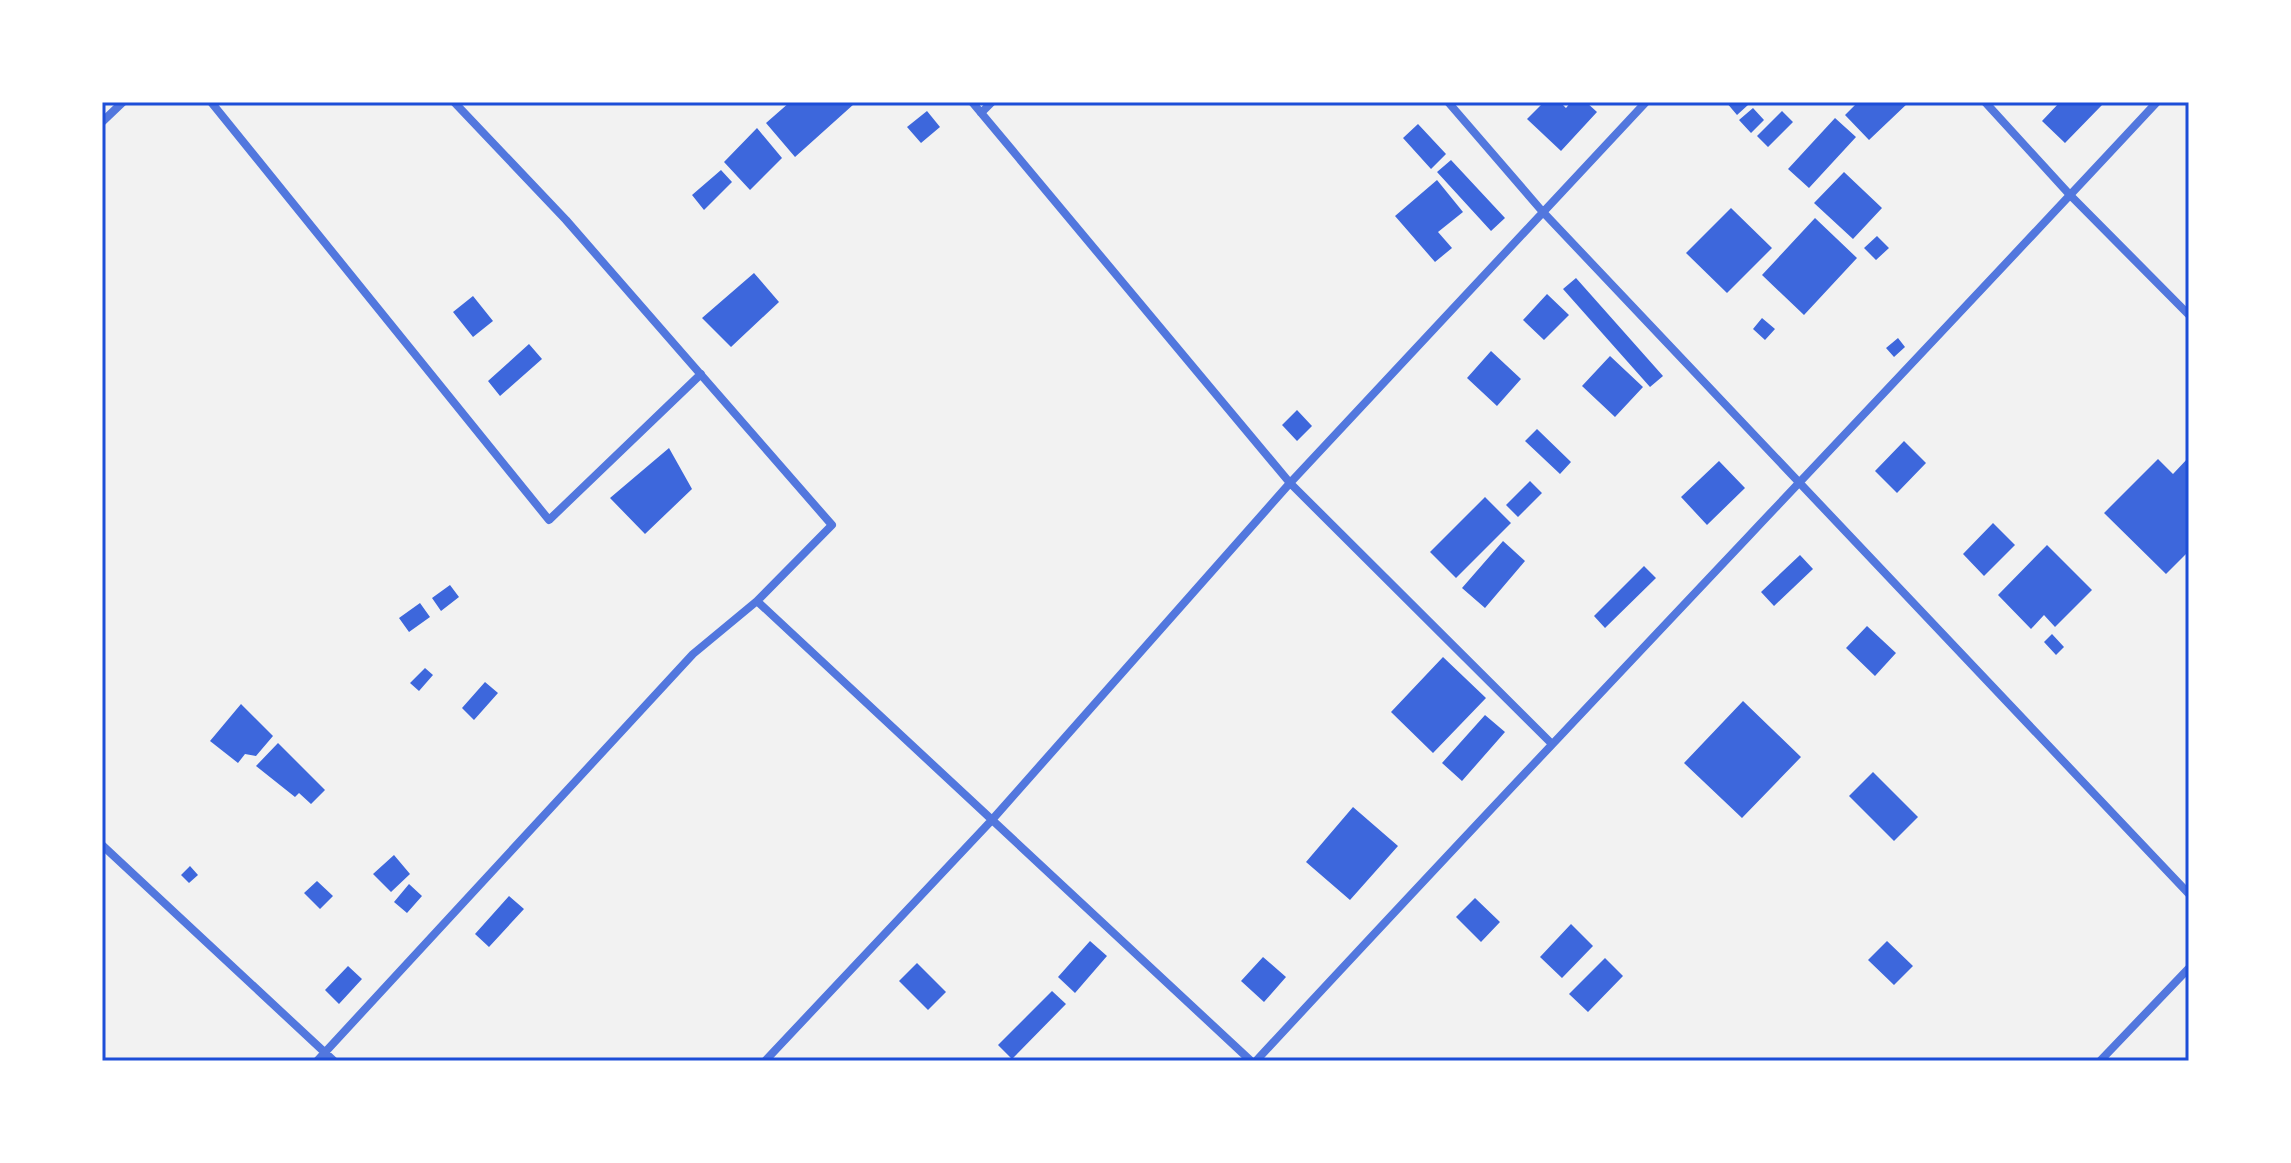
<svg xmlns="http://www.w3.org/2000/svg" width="2291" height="1163" viewBox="0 0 2291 1163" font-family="Inter,sans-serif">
<rect width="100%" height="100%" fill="#f2f2f2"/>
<path fill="#3d67dc" d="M790,102H853L854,104L795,157L766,123Z
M1544,102H1560L1566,108L1571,102H1586L1597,112L1561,151L1527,119Z
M1726,102H1745L1748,105L1737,115Z
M1858,102H1909L1869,140L1845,115Z
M2060,102H2100L2102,105L2065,143L2042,121Z
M1753,108L1764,120L1751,133L1739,120Z
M927,111L940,127L921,143L907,127Z
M1782,111L1793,122L1768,147L1757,136Z
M1835,118L1856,137L1809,188L1788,169Z
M1418,124L1446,154L1431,169L1403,138Z
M757,128L782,158L750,190L724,162Z
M1451,160L1505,218L1491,231L1437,172Z
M721,170L732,182L704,210L692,195Z
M1844,172L1882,208L1853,239L1814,203Z
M1437,180L1463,212L1438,232L1452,248L1435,262L1395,216Z
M1731,208L1772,248L1727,293L1686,253Z
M1815,218L1857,258L1804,315L1762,275Z
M1877,236L1889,248L1876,260L1864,248Z
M754,273L779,302L731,347L702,318Z
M1576,278L1663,376L1650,387L1563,289Z
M1547,294L1569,315L1544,340L1523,320Z
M473,296L493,321L473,337L453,312Z
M1762,318L1775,329L1765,340L1753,329Z
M1898,338L1905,347L1894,357L1886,348Z
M529,344L542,359L500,396L488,381Z
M1491,351L1521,379L1497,406L1467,378Z
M1610,356L1643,387L1615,417L1582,386Z
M1297,410L1312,426L1297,441L1282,425Z
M1537,429L1571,462L1560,474L1525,441Z
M1904,441L1926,463L1897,493L1875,471Z
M669,448L692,489L645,534L610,498Z
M2189,457V551L2166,574L2104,513L2158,459L2173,474Z
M1719,461L1745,488L1707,525L1681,497Z
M1530,481L1542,493L1518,517L1506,505Z
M1485,497L1511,523L1456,578L1430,552Z
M1993,523L2015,545L1984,576L1963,554Z
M1503,541L1525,561L1485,608L1462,588Z
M2047,545L2092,590L2055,627L2044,615L2031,629L1998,595Z
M1800,555L1813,569L1774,606L1761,592Z
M1644,566L1656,578L1605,628L1594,616Z
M450,585L459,597L441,611L432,598Z
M420,603L430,617L409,632L399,618Z
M1867,626L1896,653L1875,676L1846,648Z
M2052,634L2064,647L2056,655L2044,642Z
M1443,657L1486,698L1433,753L1391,712Z
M425,668L433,675L419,691L410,683Z
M485,682L498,693L474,720L462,708Z
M1743,701L1801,757L1742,818L1684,763Z
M241,704L273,736L256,756L245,754L238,763L210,741Z
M1485,715L1505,732L1462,781L1442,763Z
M278,743L325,790L311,804L299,793L295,797L256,766Z
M1873,772L1918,817L1894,841L1849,796Z
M1353,807L1398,846L1350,900L1306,862Z
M394,855L410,874L391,892L373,874Z
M190,866L198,875L189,883L181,875Z
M317,881L333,896L320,909L304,893Z
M409,884L422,896L407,913L394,902Z
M509,896L524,909L489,947L475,934Z
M1475,898L1500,922L1481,942L1456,917Z
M1571,924L1593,946L1562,978L1540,957Z
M1090,941L1107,956L1075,993L1058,977Z
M1887,941L1913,966L1894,985L1868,960Z
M1263,957L1286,977L1264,1002L1241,981Z
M1605,958L1623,976L1588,1012L1569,994Z
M917,963L946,992L928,1010L899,981Z
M348,966L362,979L339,1004L325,990Z
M1052,991L1066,1004L1012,1059L998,1045Z"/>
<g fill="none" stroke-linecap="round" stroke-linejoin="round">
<path stroke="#5277de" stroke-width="8" d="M211,102L549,520L701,374
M454,102L566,220L832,525L757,601L1251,1061
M972,102L1290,483L1551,743
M1448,102L1542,211L2189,894
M1985,102L2070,195L2189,315
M981,113L992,102
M102,122L123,102
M102,845L334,1061
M317,1061L693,654L757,601
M765,1061L991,821L1290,483L1646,102
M1256,1061C1554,739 1858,423 2157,102
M2100,1061L2189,968"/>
</g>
<rect width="2291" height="1163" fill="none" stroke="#ffffff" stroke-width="208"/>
<rect x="104" y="104" width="2083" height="955" fill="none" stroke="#1d4ed8" stroke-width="3"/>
</svg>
